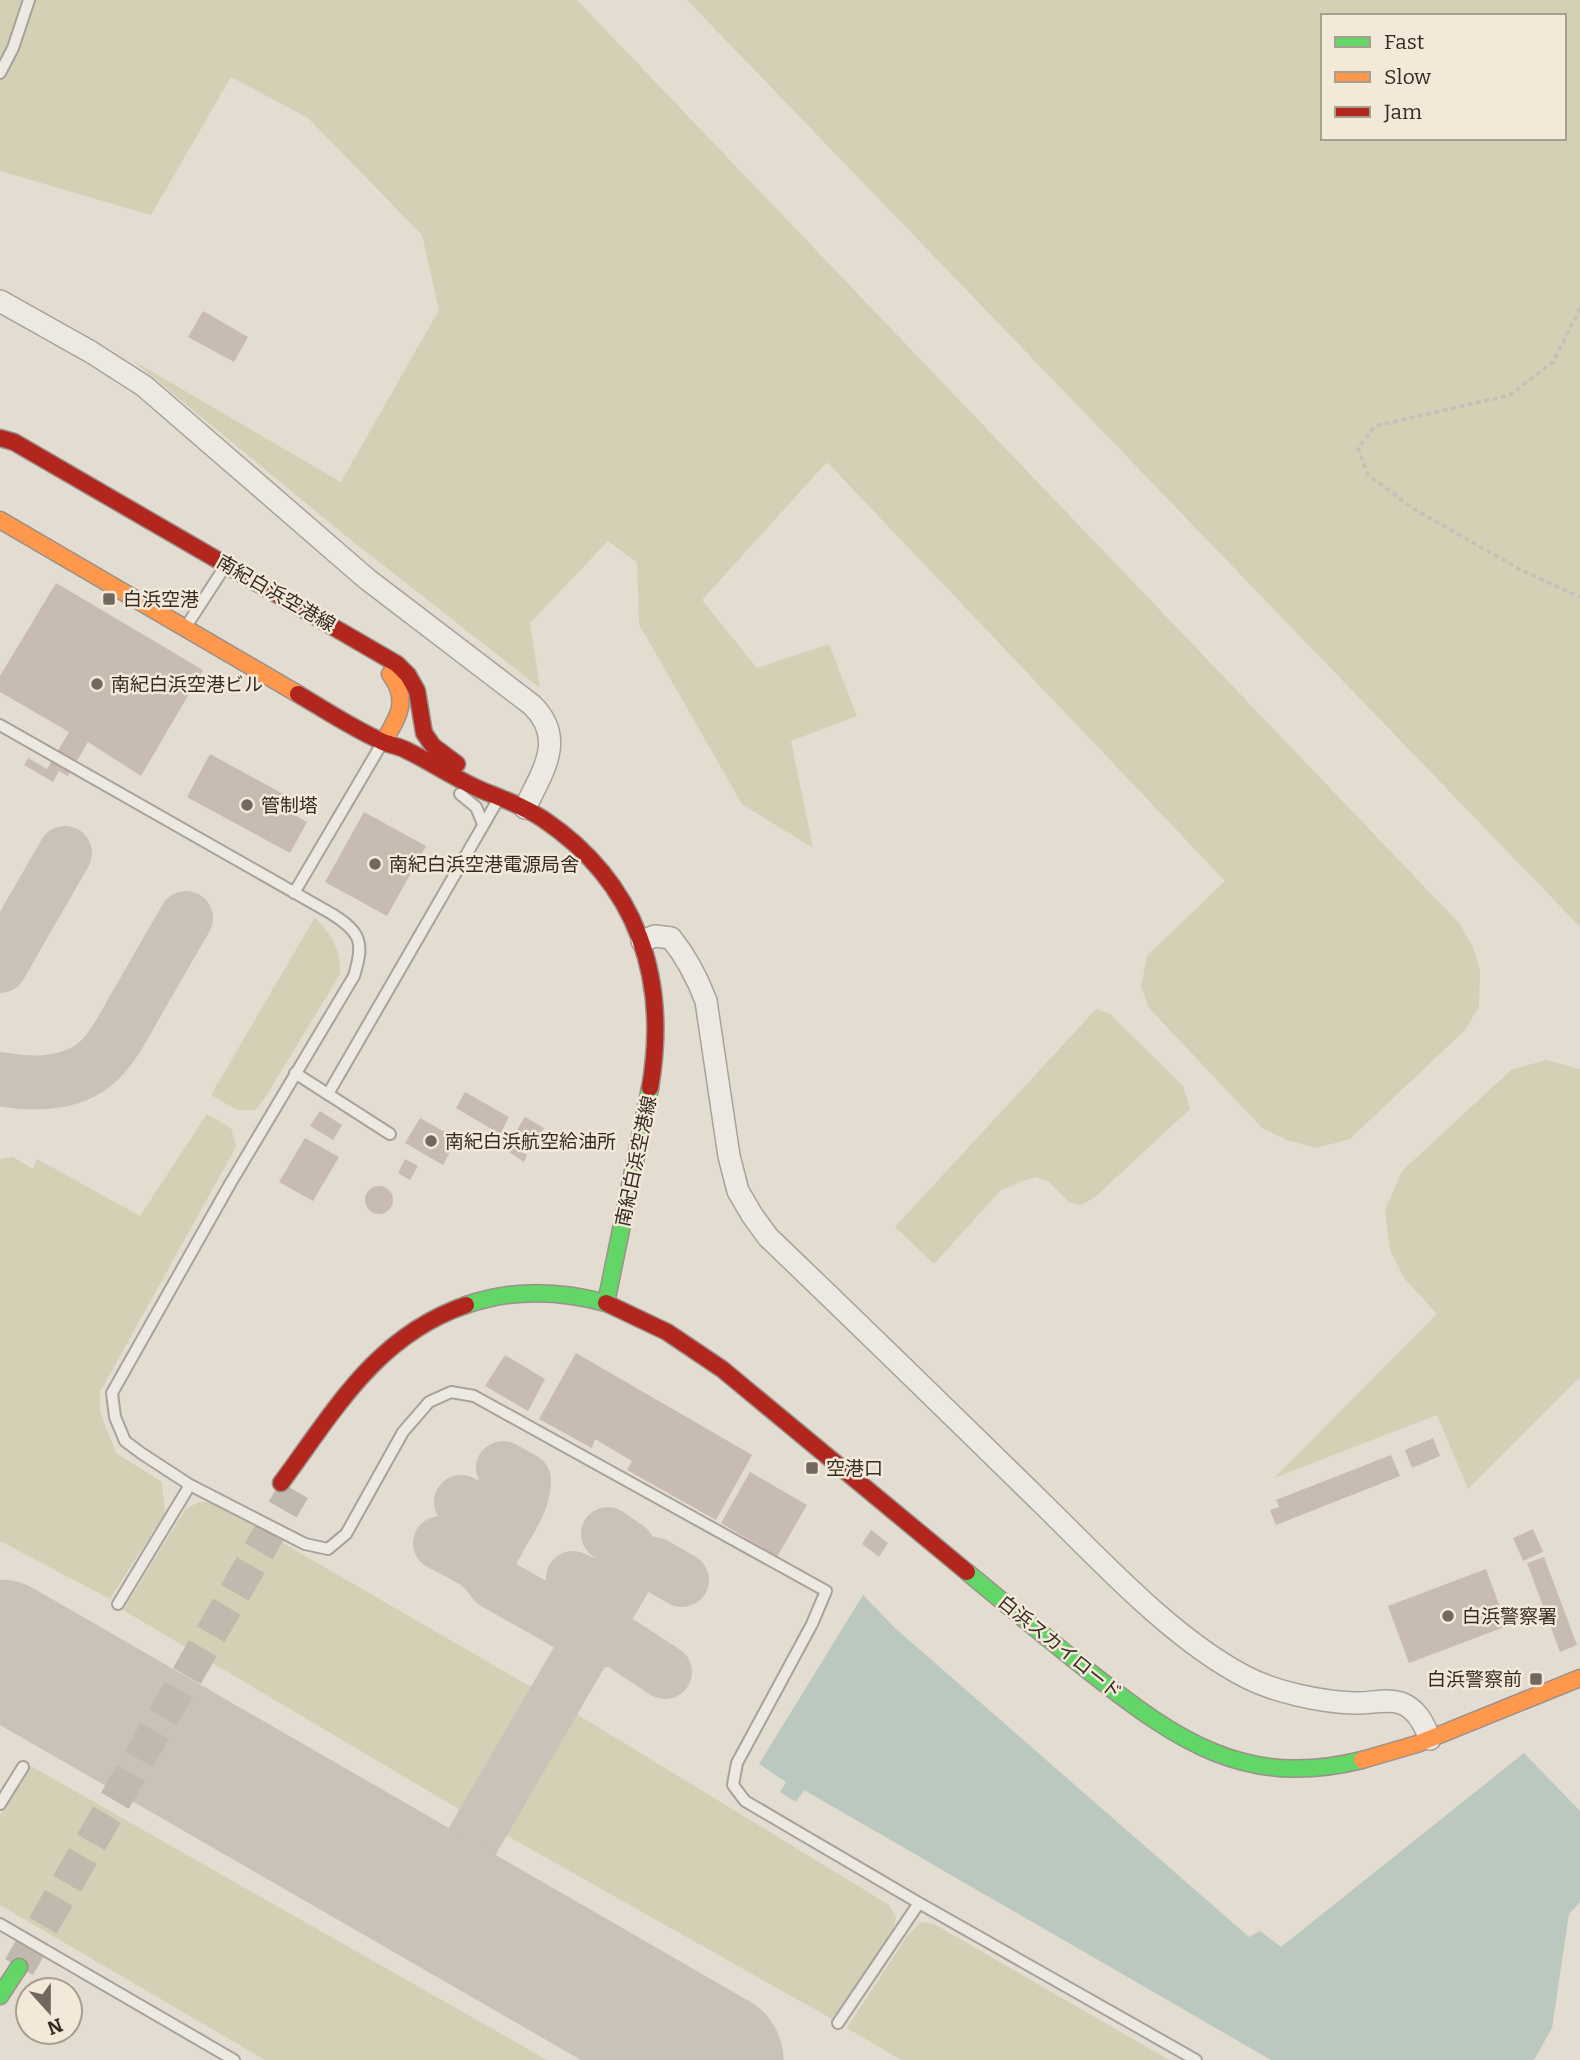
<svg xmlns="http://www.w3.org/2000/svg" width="1580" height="2060" viewBox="0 0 1580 2060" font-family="Bitter,'Noto Sans JP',serif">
<rect width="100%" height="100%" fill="#e3dcd1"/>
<path fill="#d3d0b6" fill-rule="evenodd" d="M0,0H577L1459,923L1473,947L1480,970L1479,1007L1465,1030L1350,1139L1317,1148L1287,1140L1262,1128L1149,1008L1141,987L1147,956L1225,881L827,462L702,600L757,668L829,644L857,716L791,741L813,848L742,804L639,624L637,562L608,541L530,623L540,688L346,536L132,360L341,482L439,310L422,235L308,118L231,77L151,215L0,171Z
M687,0H1580V927ZM1323,16H1564V138H1323Z
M315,917C332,937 340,946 340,974L265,1098L255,1110H237L211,1095Z
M1096,1009L1110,1014L1183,1086L1190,1109L1094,1198L1081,1205L1069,1202L1049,1182L1035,1177L1020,1182L1000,1191L934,1264L895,1227Z
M1546,1060L1580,1069V1377L1468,1489L1437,1415L1274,1478L1437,1314L1404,1278L1390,1250L1385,1210L1402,1171L1511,1070Z
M207,1114L231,1128L236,1147L100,1392V1412L116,1453L162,1482L165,1513L110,1599L0,1541V1159L13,1157L33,1169L37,1159L140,1216Z
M198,1502L214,1503L538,1691L462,1811L123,1610L185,1510Z
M575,1713L889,1905L896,1918L892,1934L832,2019L504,1834Z
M31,1766L547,2060H265L0,1905V1815Z
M921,1922L934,1924L1169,2060H901L847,2028L907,1936Z"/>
<path fill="#bbc8bf" d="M863,1595L895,1628L1249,1937L1260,1931L1281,1947L1524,1753L1580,1811V1902L1569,1914L1552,2028L1534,2060H1271L804,1790L796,1802L780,1792L786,1782L759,1764Z"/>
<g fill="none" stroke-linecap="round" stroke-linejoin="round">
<path stroke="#c8c2b9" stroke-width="54" d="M0,966L65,853
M0,1079C30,1085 68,1085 94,1065C113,1050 125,1023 137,1003C154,974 170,946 186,918
M503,1468L524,1480C524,1513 491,1538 486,1572L495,1583L575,1628L583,1637V1649
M461,1502C483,1513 493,1515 498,1542
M440,1543L476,1562L486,1572
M630,1570L643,1562L654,1564L682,1580
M573,1578C594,1588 603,1587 606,1612
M583,1649L598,1640H616L665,1672
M438,1900L630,1570L634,1558L628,1548L608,1534"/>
<path stroke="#c8c2b9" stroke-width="135" d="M0,1647L716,2060"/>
</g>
<path fill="#c7bbb2" d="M203,311L248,337L234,362L188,337Z
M56,583L203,670L141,776L88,742L68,776L59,771L53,782L24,765L28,758L47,769L69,732L0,692V676Z
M210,754L294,800L287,811L307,822L290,853L187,797Z
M364,812L426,846L387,916L325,882Z
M465,1092L509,1117L500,1134L456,1108Z
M320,1111L342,1125L333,1140L310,1126Z
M525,1117L544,1128L529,1152L510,1141Z
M420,1118L457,1139L443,1165L405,1143Z
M305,1138L339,1157L313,1201L279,1182Z
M507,1142L527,1155L524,1162L503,1148Z
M405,1159L418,1166L410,1180L398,1173Z
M365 1200a14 14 0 1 1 28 0a14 14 0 1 1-28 0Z
M576,1353L752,1455L716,1520L627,1470L632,1461L595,1439L592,1448L539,1419Z
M505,1355L545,1379L528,1411L485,1386Z
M1433,1438L1440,1456L1412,1468L1405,1450Z
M1391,1455L1400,1476L1276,1525L1270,1510L1279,1507L1276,1500Z
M750,1472L807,1505L777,1557L721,1523Z
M1533,1529L1543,1552L1523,1561L1513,1538Z
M871,1530L888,1543L879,1557L862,1544Z
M1544,1557L1577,1645L1560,1652L1527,1563Z
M1486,1569L1507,1626L1409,1663L1388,1606Z"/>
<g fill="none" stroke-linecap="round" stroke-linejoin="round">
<path stroke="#c1b8ae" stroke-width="32" stroke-dasharray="32 16" stroke-linecap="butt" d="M19,1967L294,1490"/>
<defs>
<path id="lane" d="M0,73L13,48L29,0
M187,625L224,568
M0,725L332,914C362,933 364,943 354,976L230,1184L112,1393L115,1417L125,1441L141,1453L190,1485L305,1544L328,1549L346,1534L403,1432L429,1402L451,1392L474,1396L826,1591L812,1624L737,1763L733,1785L745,1801L919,1903L1196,2060
M460,794L476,807L483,824
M294,893L381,745
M295,1073L390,1134
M328,1094L499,798
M118,1604L190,1485
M0,1804L23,1767
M0,1924L234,2060
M838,2023L919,1903"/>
<path id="street" d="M0,301L91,352L144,386L367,579L532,705C567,739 542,772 525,808
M642,941L655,936L671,938C687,958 697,977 706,1001L729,1156L738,1191L752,1215L768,1237C861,1326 953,1416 1045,1506C1103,1563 1174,1640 1246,1677C1275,1692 1321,1702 1354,1703C1369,1704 1386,1698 1401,1703C1417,1709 1424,1724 1430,1739"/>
<path id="fast" d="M466,1305C512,1289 559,1290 606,1303L650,1088
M967,1572C1008,1606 1049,1640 1091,1673C1178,1741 1246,1789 1362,1760
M0,1996L19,1967"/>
<path id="slow" d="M0,520L298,694
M383,742C398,718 410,700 390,674
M1362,1760L1417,1744L1580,1678"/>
<path id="jam" d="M0,438L14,442L397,664L408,675L417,691L424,733L433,746L457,764
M298,694C325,710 352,728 381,741C389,745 398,746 406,750C433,763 458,781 486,792C506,800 525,807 543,819C638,883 669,979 650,1088
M606,1303L667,1332L722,1369L967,1572
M281,1483C335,1410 376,1336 466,1305"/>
</defs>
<use href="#lane" stroke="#a9a29a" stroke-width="14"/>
<use href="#street" stroke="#a9a29a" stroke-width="24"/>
<use href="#fast" stroke="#99918a" stroke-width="19"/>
<use href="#slow" stroke="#99918a" stroke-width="19"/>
<use href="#jam" stroke="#99918a" stroke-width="19"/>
<path stroke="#c4bfb8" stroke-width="3.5" stroke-dasharray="5 3.5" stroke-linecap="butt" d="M1580,308L1553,362L1510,395L1375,426L1358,448L1368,475L1414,509L1521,570L1580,597"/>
<use href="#lane" stroke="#ece8e2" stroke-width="10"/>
<use href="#street" stroke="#ece8e2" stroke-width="21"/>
<use href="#fast" stroke="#63d668" stroke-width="16"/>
<use href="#slow" stroke="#ff974d" stroke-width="16"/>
<use href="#jam" stroke="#b3261e" stroke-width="16"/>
</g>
<g fill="#73685f" stroke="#f2e9d9" stroke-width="2.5">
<rect x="102" y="592" width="14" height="14" rx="3.5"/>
<circle cx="97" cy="684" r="7"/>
<circle cx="247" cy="805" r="7"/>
<circle cx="375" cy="864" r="7"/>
<circle cx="431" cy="1141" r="7"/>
<rect x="805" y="1461" width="14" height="14" rx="3.5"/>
<circle cx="1448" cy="1616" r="7"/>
<rect x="1529" y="1672" width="14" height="14" rx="3.5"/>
</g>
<g text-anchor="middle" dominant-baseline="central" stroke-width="5" stroke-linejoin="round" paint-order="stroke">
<g font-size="19" fill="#372a22" stroke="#f2e9d9">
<text transform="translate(276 593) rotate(30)">南紀白浜空港線</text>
<text transform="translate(636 1161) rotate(-78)">南紀白浜空港線</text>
<text transform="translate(1060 1647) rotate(39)">白浜スカイロード</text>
</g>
<g font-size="19" fill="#372a22" stroke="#f2e9d9" text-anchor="start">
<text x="123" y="599">白浜空港</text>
<text x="111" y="684">南紀白浜空港ビル</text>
<text x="261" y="805">管制塔</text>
<text x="389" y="864">南紀白浜空港電源局舎</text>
<text x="445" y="1141">南紀白浜航空給油所</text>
<text x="826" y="1468">空港口</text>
<text x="1462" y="1616">白浜警察署</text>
<text x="1522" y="1679" text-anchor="end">白浜警察前</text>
</g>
</g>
<rect x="1321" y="14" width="245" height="126" fill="#f2e9d9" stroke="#a79d90" stroke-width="2"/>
<rect x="1335" y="37" width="35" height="10" fill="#63d668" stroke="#a79d90" stroke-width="2"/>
<text x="1384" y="49" font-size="21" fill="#372a22">Fast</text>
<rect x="1335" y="72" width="35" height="10" fill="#ff974d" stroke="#a79d90" stroke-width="2"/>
<text x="1384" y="84" font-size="21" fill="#372a22">Slow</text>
<rect x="1335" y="107" width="35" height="10" fill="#b3261e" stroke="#a79d90" stroke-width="2"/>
<text x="1384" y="119" font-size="21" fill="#372a22">Jam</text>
<g transform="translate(49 2011) rotate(159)"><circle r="33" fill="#f2e9d9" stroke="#a79d90" stroke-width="2"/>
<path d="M0-5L12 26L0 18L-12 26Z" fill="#73685f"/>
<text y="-10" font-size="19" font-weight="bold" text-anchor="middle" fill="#372a22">N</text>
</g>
</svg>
